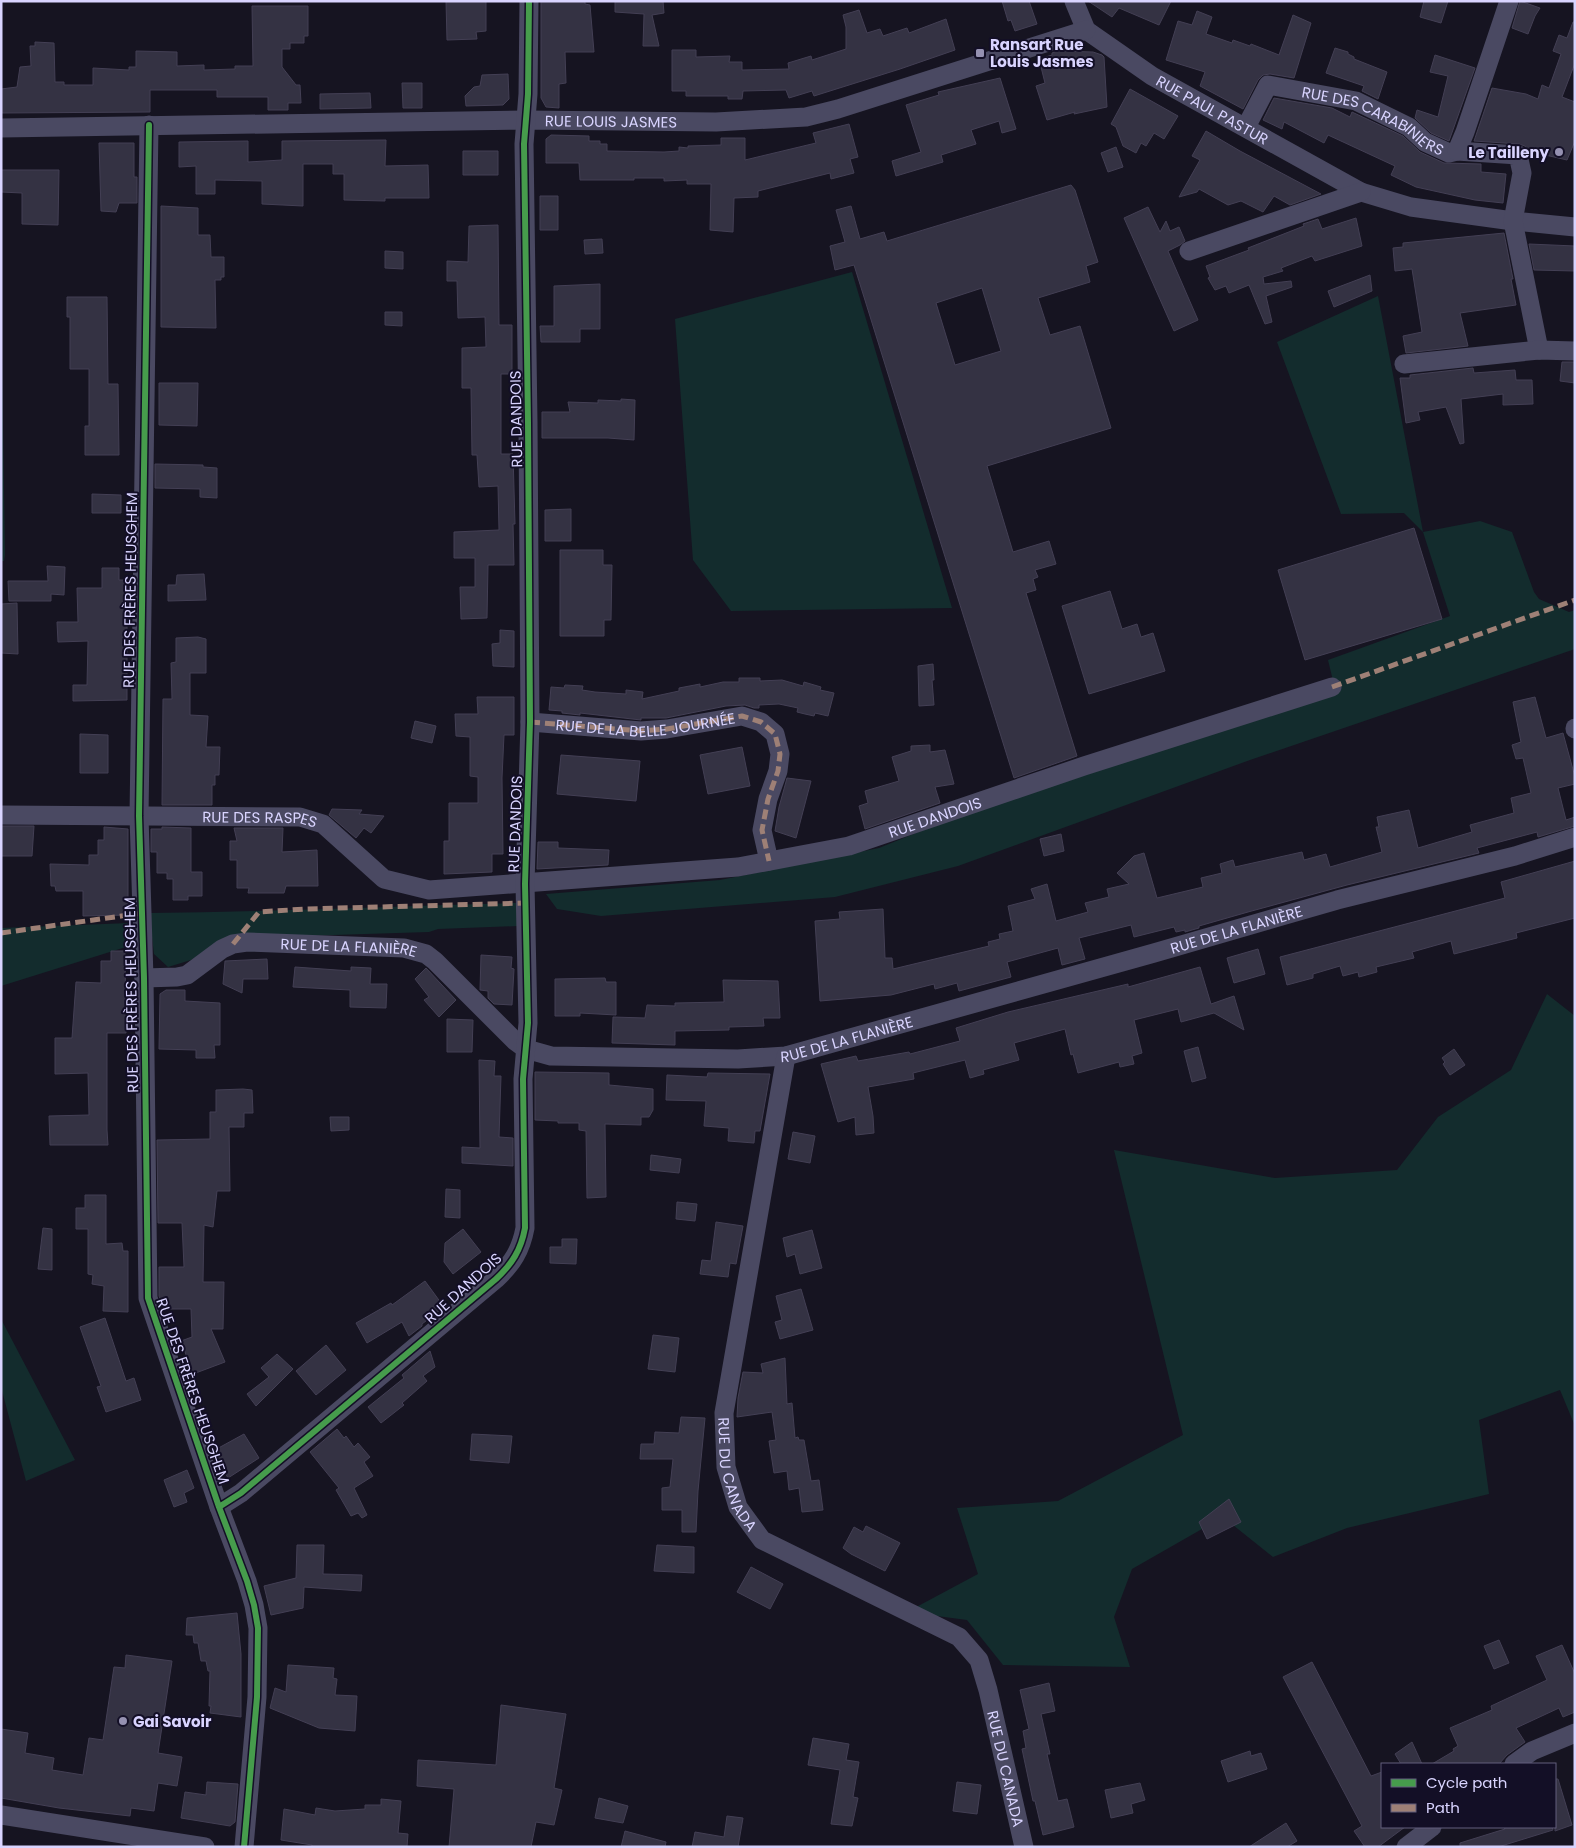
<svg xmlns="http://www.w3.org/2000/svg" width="1576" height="1848" viewBox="0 0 1576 1848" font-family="Poppins,sans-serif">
<rect width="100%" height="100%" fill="#161421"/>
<path fill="#132c2d" d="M852,272L952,608L731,611L693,560L675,319Z
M1,293L5,555L4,561H1Z
M1378,296L1423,532L1480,521L1512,532L1534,592L1539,599L1569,612L1575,610V649L1250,760L958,866L835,897L601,916L557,909L546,894L720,880L879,848L985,805L1336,693L1328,660L1450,616L1423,532L1404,513L1341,514L1277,342Z
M517,903L518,926L438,929L429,932L239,938L191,960L168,967L154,954L149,913C272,912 394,906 517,903Z
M130,923L129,946L1,986V928Z
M1547,994L1575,1016V1426L1560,1390L1479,1420L1489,1494L1347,1528L1273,1557L1223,1517L1132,1569L1114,1617L1130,1667L1003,1665L967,1620L907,1612L978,1574L957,1508L1058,1501L1183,1435L1114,1150L1275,1178L1397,1170L1438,1117L1511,1070Z
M1,1319L75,1460L26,1481L1,1387Z"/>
<path fill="#343243" stroke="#433f54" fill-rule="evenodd" d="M446,1H486V31L476,32L477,39L447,40Z
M541,1H585V4L590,5L594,52H565L566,83L559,84V108L546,107L541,98Z
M615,1H663L664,13L652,15L659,46H643L644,14L615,12Z
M1002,1H1029L1037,24L1015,31L1011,20L1008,21Z
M1088,1H1171L1159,25L1119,8L1112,17Z
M1424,1H1448L1441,23L1420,17Z
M1520,1L1540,8L1535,16L1528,34L1512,28Z
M252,6H308V36H304V43H290V49H282V67L296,85H300L301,103H288V110H268V97H217V90H150V112L1,113V89L17,87L20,67L31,66L30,46H35V42L54,43L55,82H64V85H93V68L129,70V67H136V51L177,52V66L204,65V70L235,69V66H253Z
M859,10L867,33L880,29L883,36L907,28L909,33L946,19L955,50L900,69L814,96L812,91L789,98L786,90L743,91L742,99H728V96H686V91H672V50H696V57L730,56L729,62H742V70L789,69L788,63L811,56L812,60L846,49V27L843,15Z
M1197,11L1212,17L1206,34L1232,43L1233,40L1250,46L1251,44L1279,55L1293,15L1311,23L1294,78L1270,74L1263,75L1258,80L1243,109L1200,86L1205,72L1166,60L1178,21L1192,25Z
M1573,22H1575V63L1562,97L1575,102V141L1567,160L1528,151L1525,146L1519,144L1474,141L1492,88L1526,94L1538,99L1542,85L1549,88L1561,54L1553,51L1559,35L1567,38Z
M1335,48L1348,52V54L1354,57V59L1387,72L1378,99L1362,91L1364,86L1326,73Z
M1057,51L1093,52L1102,55L1104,57L1107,107L1074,114L1075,112L1047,120L1036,86L1045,83L1039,59L1052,55V53Z
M1435,55L1475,68L1449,141L1431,133L1415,118L1417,110L1438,117L1448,76L1430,72Z
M508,74L509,99L503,105L466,106L465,96L474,87L480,86L482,75Z
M1000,78L1016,129L1002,133L999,121L971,130L976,144L941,155L943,162L896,176L892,161L921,152L906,105L939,95L938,92Z
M402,83H422V108H403Z
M1130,89L1178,116L1164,139L1154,133L1146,146L1141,143L1136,153L1123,146L1116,127L1111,124Z
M370,93L371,108L320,109V94Z
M1274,98L1332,108L1350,117L1352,112L1403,136L1420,152L1444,163L1481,164V172L1506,174L1503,203L1475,200L1416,187L1391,175L1395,166L1328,135L1324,143L1284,122L1282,129L1263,120Z
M849,124L858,157L850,159L854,173L831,179L830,173L758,191V197L734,198L733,232L710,230L711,184H687V180L664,181V178H634V180H580L579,163H546V139L551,135L589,136V141H600V144H607V151L664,152L679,151V147L688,148V146L721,145V138H745V160L816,143L813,133Z
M1206,131L1240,151L1321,194L1290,205L1274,196L1263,212L1241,201L1228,205L1199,189L1197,192L1179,197L1200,160L1192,156Z
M386,140L385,166L428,165L429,198H385V201L344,200V174H333V164H303V206L262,204V181L215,180V194H196V166L179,167V142L248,141V162L282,160V141Z
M99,143H134V177H137V203H119L116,212L101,211Z
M1116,147L1123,167L1108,172L1101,153Z
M463,151H498V175H463Z
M1,170H59L58,225L22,224V193L1,192Z
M1071,185L1075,190L1098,262L1086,266L1090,282L1038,298L1050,335L1080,326L1111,428L987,466L1013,552L1049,541L1056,564L1035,570L1038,577L1033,579L1036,590L1026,593L1077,756L1014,778L854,265L835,270L830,246L845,242L836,210L851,206L860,239L884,232L887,241ZM982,288L1001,351L955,365L936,303Z
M540,196H558V230H540Z
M161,206L198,208V235H210L211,257H224V277H221V280H215L216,328L161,327Z
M1148,207L1160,232L1166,221L1170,231L1179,227L1185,241L1180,245L1168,251L1198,320L1174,331L1124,218Z
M1356,218L1362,246L1315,261L1312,256L1281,268L1283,271L1263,277L1264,284L1291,281L1292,287L1266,296L1272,322L1265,324L1249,285L1229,293L1226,286L1215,290L1208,278L1210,277L1206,266L1249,250L1248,248L1304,226L1303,224L1318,219L1322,229Z
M498,225L499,325H512V374H501V454H513L515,524H513L514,565H488L487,618L461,619L460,587H475V558H454V532L499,530L498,486L479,487L477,455H472L471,388H462V348L486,347L485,317L458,318L457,281H447V261L468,262L469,226Z
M1504,233L1513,279H1511L1516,305L1460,313L1468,346L1406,353L1403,336L1422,332L1412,269L1395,271L1393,248L1403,247V243Z
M602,239L603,253L585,254L584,240Z
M1529,244L1575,246V271L1534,270Z
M385,251L403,252V269L385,268Z
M1370,275L1372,291L1334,307L1328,291Z
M600,284V329H580V342H541L540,326H554V286Z
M67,297H107L108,384H118L119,455H85V426H89V369H70V317H67Z
M385,312H402V326L385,325Z
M1562,362H1575V383L1560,381Z
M1473,368L1474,373L1515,370L1516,380H1532L1533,404L1503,405V394L1461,399L1464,443L1460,444L1446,407L1418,412L1420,420L1406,423L1400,378H1410V375Z
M159,383H198L197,426L159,425Z
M621,399L635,400L634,440L608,438H542V412H570L568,402L598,403V400L621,401Z
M155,464L203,465V467L217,468V498L200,497V489L155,488Z
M92,494L121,495V513H92Z
M571,509V541H545V510Z
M1414,528L1442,619L1305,660L1278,570Z
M560,550H603V565H612L611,620H604V636H560Z
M47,566L65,567L64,595L51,594V601H9L8,581H48Z
M102,568H119V580H127V700L73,701V685H87L88,641L58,642L57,622H78L77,588H102Z
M204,574L206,600L168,601V585H176L177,575Z
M1110,591L1122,629L1137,624L1141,637L1153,633L1165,671L1089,694L1062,606Z
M17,603L18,654L1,653V604Z
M500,630L514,631V667L493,666L492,644L500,643Z
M198,637L206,639V673H190V715L208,716L206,747H220L219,775H215V785H212V805H162L163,699H172L171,663L176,662V638Z
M933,664L934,680H932L934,705L919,706L918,666Z
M739,678H760V681L782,680L803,686L804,682L821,687L820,690L834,693L828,716L815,713L814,716L805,714L797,712L798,708L779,704L759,705V708H754L745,705L726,706L666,718H641V720L580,713V715L562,713V711L549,710L551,687L564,688L565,685L583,686L582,690L595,692L626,694V690L643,692L642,699L679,691V688L700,684V687L723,682H739Z
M477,697H514V735H504L502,778L503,854H492V872L444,874V841H449V803H478V777L470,776V737L456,736L455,714H478Z
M1535,697L1546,738L1563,733L1575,777V784L1558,788L1566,820L1575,817V826L1538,837L1537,832L1477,848L1479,853L1347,885L1248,912L1199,926V928L1185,932V930L1176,932L1174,927L1134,937L1131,925L1079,938L1085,959L1062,965L1058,948L1007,962L1011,977L959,991L957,983L935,989L934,984L891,995L820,1001L815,921L840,919L839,912L883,909L885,958H892L893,969L989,946L988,942L1000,939L999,934L1013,931L1008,906L1035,899L1031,889L1047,884L1056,921L1088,912L1085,903L1109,897L1107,889L1129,884L1117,873L1134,856L1144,853L1157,898L1203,887L1201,878L1222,873L1220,864L1233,860L1235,867L1302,852L1304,860L1326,854L1330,867L1382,852L1376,827H1379L1377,817L1409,810L1418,848L1472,832L1470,825L1514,813L1511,798L1531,793L1523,758L1516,759L1512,745L1521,742L1513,702Z
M415,721L436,726L432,743L411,738Z
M80,734L108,735V773H80Z
M930,745V752L945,750L954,784L935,787L940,803L865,829L859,806L868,803L865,791L899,781L892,757L911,751V746Z
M742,747L750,786L708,794L700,755Z
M561,755L640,761L636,801L557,794Z
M787,778L811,781L796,838L775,831L779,807Z
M332,809L362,810L359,814L384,816L371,833L364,828L356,838L329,815Z
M1,826H34L32,856H1Z
M104,827L128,829V915L83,916V891H56L55,886H51L50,864L89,865V855H98V840H104Z
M162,827L191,828V872H202V896H188V900H173V879H167V873H157V852H151V829H162Z
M234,828H283L282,852L317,850L318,886H286L284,893H248L249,888H237V860H230V841H237Z
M1061,834L1064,851L1044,856L1040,839Z
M538,842H558V848L609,850L608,865L537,869Z
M1575,861V918L1516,933L1517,938L1454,954L1451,941L1412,952L1414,958L1376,967L1377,972L1359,977L1358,972L1343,976L1340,966L1313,974V978L1287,985L1280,957L1505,898L1501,882Z
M1258,949L1265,974L1234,983L1227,958Z
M111,951H125L126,1033H107V1130L108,1145H50L49,1116L89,1115L88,1073L55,1074V1038H72L76,982L101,983V961H111Z
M481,955L512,957L511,968L514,969L512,1005L494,1004L488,998V991L480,990Z
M267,959L268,979H243L242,993L223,984L225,961Z
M295,967L351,971V967L371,968L370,984H387L386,1008L350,1007V990L293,987Z
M1200,967L1211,1004L1234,996L1244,1030L1214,1013L1181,1022L1178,1009L1134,1020L1142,1053L1132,1056L1134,1064L1120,1067L1119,1062L1078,1073L1073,1054L1071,1055L1065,1029L1014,1043L1019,1060L983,1070L984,1074L970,1078L965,1060L913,1073L914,1079L868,1087L873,1116L874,1133L856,1135L855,1117L838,1122L821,1064L856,1056L858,1061L909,1052L910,1054L960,1041L956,1028L1008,1012L1128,984V987Z
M426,968L456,1000L439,1017L424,1000L429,997L415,979Z
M605,978L606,982H616V1015L580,1013V1016H555V979Z
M723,980L778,981L780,1018H763L764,1026L729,1027V1030L675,1031V1045L612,1043L613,1017L645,1018L647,1005L675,1006V1003L724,1002Z
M166,990H185V1001L220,1003V1045H214L215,1058H196V1050L159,1049L160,994Z
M447,1019L473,1020L472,1052H447Z
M1198,1047L1206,1078L1192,1082L1184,1051Z
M1454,1049L1465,1065L1450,1075L1443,1064L1445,1062L1442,1058Z
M479,1060L495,1061L494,1076H501L499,1137L513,1138V1166L462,1163V1147L480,1148Z
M535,1072L609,1073V1085L653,1089V1110L649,1117H641V1125L605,1124L606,1197L587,1198L586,1131L579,1130V1123H558V1121L535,1120Z
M708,1073L770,1074L760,1131H755L754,1143L728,1141L729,1128L704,1126L706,1101L666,1100L667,1075L707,1077Z
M243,1089L252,1090L253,1113H244V1127H229L230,1191H217L213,1227L204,1225L203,1282H224L223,1329H211L225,1362L193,1374L181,1341L192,1337L191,1309H164L159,1296V1267H184L182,1223H158L157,1140L210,1139V1112H216V1090Z
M330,1117H349V1130L331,1131Z
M793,1132L815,1136L810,1163L788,1159Z
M651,1155L681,1159L679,1173L650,1170Z
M446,1189L460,1190V1218L445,1217Z
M85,1195H106V1244L122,1243L123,1251H128V1312L103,1311L104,1286L92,1284L93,1275L88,1274V1229H76V1208H85Z
M677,1202L697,1204L695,1221L676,1219Z
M716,1222L743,1226L736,1264L730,1263L728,1277L700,1274L702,1260L711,1261Z
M43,1228L52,1229V1270L38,1269Z
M463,1229L481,1252L453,1274L444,1262L445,1243Z
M812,1230L822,1268L800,1274L795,1254L787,1257L783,1238Z
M562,1239H577L576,1264L550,1263V1247H562Z
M425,1281L444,1307L422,1324V1326L409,1336L402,1322L367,1343L356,1323L391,1303L392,1305Z
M801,1289L813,1330L780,1339L775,1322L782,1320L776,1296Z
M105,1318L126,1381L134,1378L141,1400L106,1412L97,1387L101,1386L80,1327Z
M653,1335L679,1338L675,1372L648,1369Z
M326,1345L346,1370L316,1395L296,1371Z
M430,1351L435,1367L423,1376L427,1381L402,1403L404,1405L381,1423L368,1407L404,1378L402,1375Z
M277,1354L293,1369L256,1406L247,1394L269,1377L261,1368Z
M785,1358L787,1404L792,1403L795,1438L798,1437L799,1440H804L811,1481L819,1480L823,1510L802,1512L799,1488L789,1490L787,1471L774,1473L769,1441L776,1440L772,1412L737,1417L738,1398L743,1372L763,1373L761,1364Z
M681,1417L705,1418L698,1491L696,1532H682V1510H662V1488L670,1487L673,1459H640L641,1444H654L655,1432L679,1433Z
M337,1429L344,1438L346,1436L354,1447L358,1443L370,1457L364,1462L373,1476L354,1488L367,1515L362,1518L358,1513L351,1516L336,1490L339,1488L310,1452Z
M244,1434L259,1458L228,1478L213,1451Z
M472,1434L512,1436L509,1463L470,1460Z
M187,1470L194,1488L184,1493L187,1502L174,1507L164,1480Z
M1229,1499L1241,1522L1207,1539L1199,1522Z
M866,1526L900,1543L885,1571L851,1554L843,1548L854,1527L863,1532Z
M297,1545H324L323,1574L362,1575L361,1591L304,1587L303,1608L271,1615L264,1586L296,1578Z
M657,1545L694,1547V1573L654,1571Z
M751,1567L783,1584L770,1609L737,1592Z
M237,1613L241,1654V1717L210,1713L211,1706H209L210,1671H208L206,1661H201L198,1643H194L193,1635H186L187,1618Z
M1499,1640L1509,1663L1494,1669L1484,1646Z
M1562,1645L1575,1674V1712L1563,1717L1559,1708L1516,1728L1525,1742L1507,1755L1499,1764H1432L1454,1751L1453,1749L1458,1746L1450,1728L1492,1710L1491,1706L1547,1680L1536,1656Z
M126,1655L172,1661L158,1753L182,1757L177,1786L158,1783L154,1811L131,1808L130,1816L59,1808L1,1798V1729L28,1733L25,1753L54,1758L52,1770L83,1775L89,1738L103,1740L114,1667L125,1668Z
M1312,1662L1371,1776L1382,1772V1827H1405L1378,1847H1365L1354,1831L1362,1826L1283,1677Z
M288,1665L334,1668L333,1678L337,1679L335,1695L357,1696L355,1731L319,1728L270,1708L275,1688L286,1692Z
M1049,1683L1055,1711L1041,1714L1050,1754H1047L1058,1801L1067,1799L1074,1827L1043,1835L1035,1801H1033L1022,1749L1026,1748L1023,1731L1029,1729L1020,1690Z
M501,1705L566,1714L554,1788L562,1790L554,1825L536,1822L531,1847H449L454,1789L417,1786L418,1760L496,1765Z
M813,1738L849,1744L846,1760L859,1762L853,1797L858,1798L852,1826L831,1824L840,1770L808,1765Z
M1412,1742L1422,1764H1401L1395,1754Z
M1250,1751L1251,1756L1261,1753L1267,1769L1228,1782L1221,1761Z
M1555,1779H1558L1572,1825L1555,1831Z
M207,1782L238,1784L235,1822L230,1826L181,1818L185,1792L206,1795Z
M957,1782L981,1785L977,1814L953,1811Z
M1140,1783L1145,1800L1131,1804L1133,1813L1111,1818L1105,1790Z
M599,1798L628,1806L623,1823L595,1818Z
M381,1799L401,1801L398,1833L408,1834L407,1847H312V1845L281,1840L284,1809L315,1815L316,1808L335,1811L365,1809V1805H381Z
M727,1816L743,1818L738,1847H692L695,1832L724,1837Z
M1286,1823L1297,1841L1287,1847H1249Z
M1504,1827H1552L1553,1830L1498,1847H1460V1843L1505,1829Z
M625,1831L666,1842L665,1847H621Z"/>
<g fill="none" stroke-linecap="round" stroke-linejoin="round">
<g stroke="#4a4962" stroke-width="19">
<path id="s1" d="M1074,1L1086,30L1152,76L1361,192L1411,207L1513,221L1575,227"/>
<path d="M149,125L139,816L144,978L148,1298L219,1507L247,1581L254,1605L258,1628L257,1697L244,1847"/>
<path id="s2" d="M1246,127L1268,85L1356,101L1409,127L1425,142L1449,153L1457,151L1518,155L1522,173L1513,221L1539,350"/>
<path id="s3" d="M1,128L526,120L716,122L806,117L838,109L1086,30"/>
<path d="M1457,151L1465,132L1509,1"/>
<path d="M1189,251L1361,192"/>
<path d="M1404,364L1539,350L1575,351"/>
<path id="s4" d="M530,722L641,731L667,729L742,716L761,722L775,734L780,754L778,771L768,799L762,830L769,861"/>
<path d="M1575,728V729"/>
<path id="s5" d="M1,815L300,817L323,824L384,879L429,890L738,867L849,846L1084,766L1332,687"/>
<path id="s6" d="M144,978L177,977L187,975L222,949L233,944L247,942L404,948L426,954L435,961L515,1041L526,1049L551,1056L738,1059L786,1056L1154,953L1337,900L1515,856L1575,837"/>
<path id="s7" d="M786,1056L724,1413L726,1467L738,1507L762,1540L959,1637L979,1660L988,1690L1024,1847"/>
<path d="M219,1507L241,1493L496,1279C512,1264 521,1250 525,1228L523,1079L528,1023L525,884L530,722L528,422L524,144L528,94L529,1"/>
<path d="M1514,1764L1532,1751L1575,1733"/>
<path d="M1,1815L205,1847"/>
<path d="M1406,1847L1432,1827"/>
</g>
<path stroke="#9e8076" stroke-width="5" stroke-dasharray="10 5" stroke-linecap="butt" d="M1332,687L1575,600
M530,722L641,731L667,729L742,716L761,722L775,734L780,754L778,771L768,799L762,830L769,861
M1,933L143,913
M233,944L259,912L305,909L526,903"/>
<defs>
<path id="cycleway" d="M149,125L139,816L144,978L148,1298L219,1507L247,1581L254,1605L258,1628L257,1697L244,1847
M219,1507L241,1493L496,1279C512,1264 521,1250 525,1228L523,1079L528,1023L525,884L530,722L528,422L524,144L528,94L529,1"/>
</defs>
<use href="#cycleway" stroke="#130f26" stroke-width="9"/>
<use href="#cycleway" stroke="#469c4c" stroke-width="6"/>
</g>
<g fill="#9591b1" stroke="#130f26" stroke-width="2">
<rect x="975" y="48" width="10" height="10" rx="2.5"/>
<circle cx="1559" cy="152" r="5"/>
<circle cx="123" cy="1721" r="5"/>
</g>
<g text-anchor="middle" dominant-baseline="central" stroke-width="4" stroke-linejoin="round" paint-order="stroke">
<g font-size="15" font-weight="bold" fill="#d9d4ff" stroke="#130f26" text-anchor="start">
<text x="990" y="44">Ransart Rue<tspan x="990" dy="17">Louis Jasmes</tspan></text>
<text x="1549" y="152" text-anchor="end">Le Tailleny</text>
<text x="133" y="1721">Gai Savoir</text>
</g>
<g font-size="15" fill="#d9d4ff" stroke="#130f26">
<text stroke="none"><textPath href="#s1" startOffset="181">RUE PAUL PASTUR</textPath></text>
<text stroke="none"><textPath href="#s3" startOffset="610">RUE LOUIS JASMES</textPath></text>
<text stroke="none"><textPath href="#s2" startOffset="160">RUE DES CARABINIERS</textPath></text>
<text transform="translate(516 419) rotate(-91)">RUE DANDOIS</text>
<text transform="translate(130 590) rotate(-89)">RUE DES FRÈRES HEUSGHEM</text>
<text stroke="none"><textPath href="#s4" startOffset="116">RUE DE LA BELLE JOURNÉE</textPath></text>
<text stroke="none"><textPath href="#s5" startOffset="965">RUE DANDOIS</textPath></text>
<text stroke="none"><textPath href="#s5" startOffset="259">RUE DES RASPES</textPath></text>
<text transform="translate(515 824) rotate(-88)">RUE DANDOIS</text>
<text stroke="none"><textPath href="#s6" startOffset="1160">RUE DE LA FLANIÈRE</textPath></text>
<text stroke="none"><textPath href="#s6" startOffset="215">RUE DE LA FLANIÈRE</textPath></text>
<text transform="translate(131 995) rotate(-91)">RUE DES FRÈRES HEUSGHEM</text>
<text stroke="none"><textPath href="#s6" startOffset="755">RUE DE LA FLANIÈRE</textPath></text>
<text transform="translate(463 1288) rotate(-42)">RUE DANDOIS</text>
<text transform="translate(193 1391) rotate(71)">RUE DES FRÈRES HEUSGHEM</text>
<text stroke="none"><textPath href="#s7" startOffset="426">RUE DU CANADA</textPath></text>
<text stroke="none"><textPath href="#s7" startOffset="861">RUE DU CANADA</textPath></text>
</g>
</g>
<rect width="1576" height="1848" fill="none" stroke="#d9d4ff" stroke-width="5"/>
<rect x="1381" y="1763" width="175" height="65" fill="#130f26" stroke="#625e7d"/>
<rect x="1391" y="1779" width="25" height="8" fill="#469c4c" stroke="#625e7d"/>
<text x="1426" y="1788" font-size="15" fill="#d9d4ff">Cycle path</text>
<rect x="1391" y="1804" width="25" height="8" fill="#9e8076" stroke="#625e7d"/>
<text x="1426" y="1813" font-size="15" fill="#d9d4ff">Path</text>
</svg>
